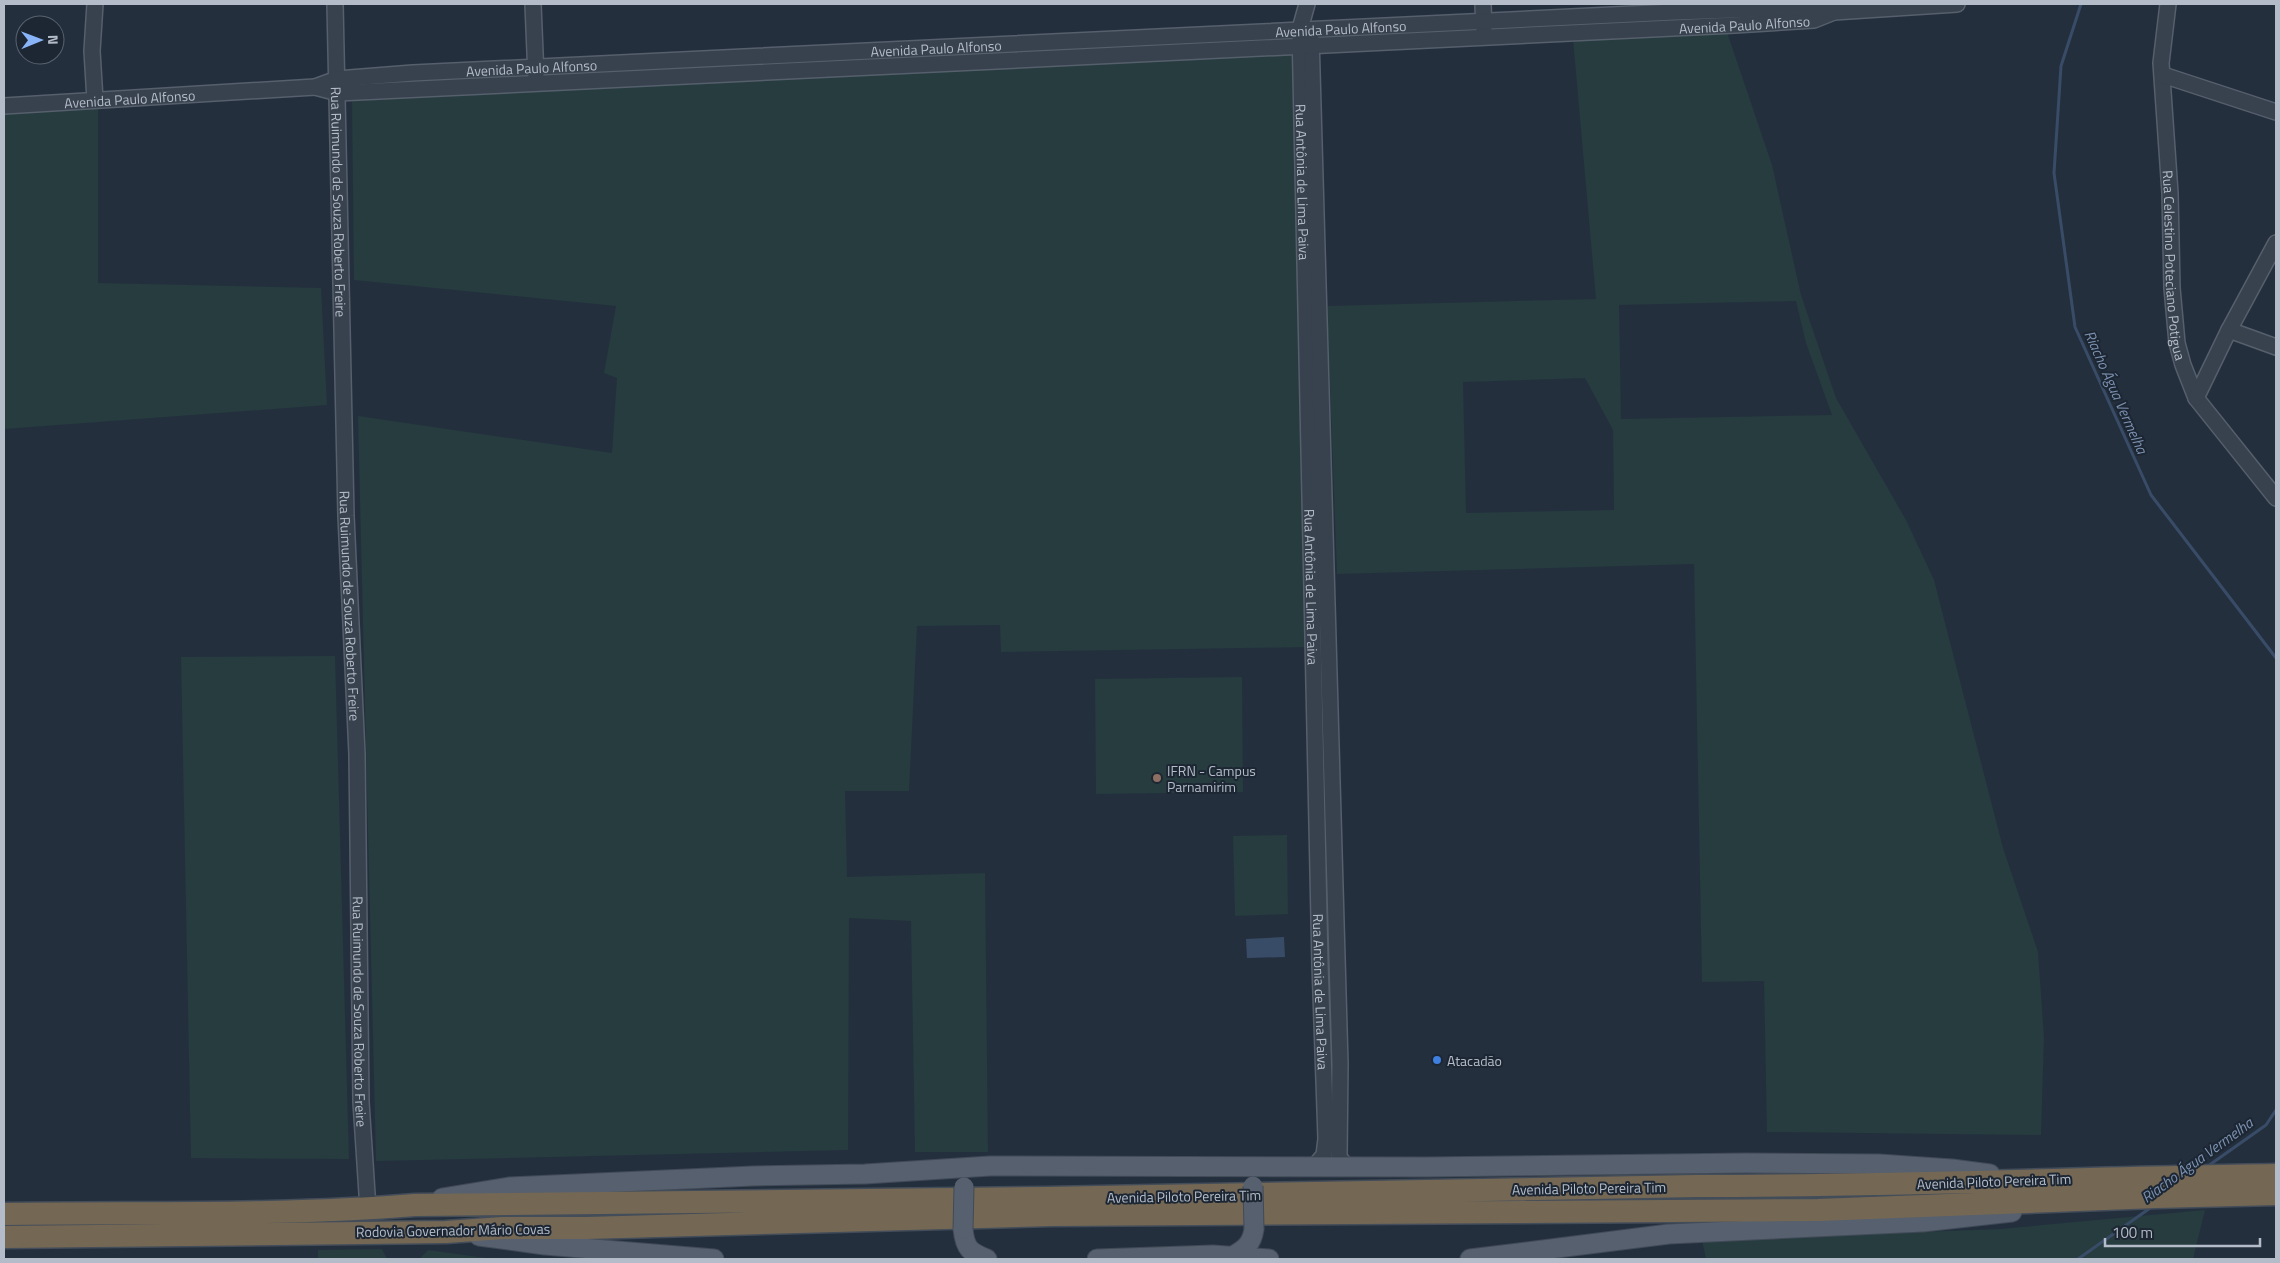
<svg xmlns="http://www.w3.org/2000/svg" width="2280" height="1263" viewBox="0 0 2280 1263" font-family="'Titillium Web',sans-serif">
<rect width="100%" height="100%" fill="#242f3e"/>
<path fill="#263c3f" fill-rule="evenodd" d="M1727,32L1772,165L1801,295L1836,398L1906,520L1934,580L2003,848L2038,952L2044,1037L2041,1135L1767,1132L1764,981L1702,982L1694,564L1337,574L1327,306L1596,299L1573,39ZM1796,301L1806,343L1832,415L1621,419L1619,305ZM1585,378L1613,430L1614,510L1466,513L1463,382Z
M1296,52L1309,647L1001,652L1000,625L917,626L909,791H845L847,877L985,873L988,1152H915L911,921L849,918L848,1150L376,1161L358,416L612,453L617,378L604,373L616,306L354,280L352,101Z
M98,105V283L321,288L327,405L4,429V109Z
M335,656L349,1159L191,1158L181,657Z
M1242,677L1243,792L1096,794L1095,679Z
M1287,835L1288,914L1235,916L1233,836Z
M2205,1210L2193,1259H1706L1702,1240L2001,1229Z
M382,1249L387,1259H318V1250Z
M428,1250L493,1259H419Z"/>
<path fill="#394c67" d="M1284,937L1285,957L1247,958L1246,939Z"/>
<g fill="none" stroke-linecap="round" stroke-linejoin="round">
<path stroke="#394c67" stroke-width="3" d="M2081,4L2061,66L2054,173L2075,327L2151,495L2276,658
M2208,1166L2266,1125L2276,1110
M2078,1259L2153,1206"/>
<defs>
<g id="minor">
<path d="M95,4L92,51L95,100"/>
<path id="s1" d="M335,4L346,516L357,754L361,1102L368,1209"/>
<path d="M533,4L536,77"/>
<path id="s2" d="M1307,4L1300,29L1320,965L1326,1139L1324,1155L1314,1167"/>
<path d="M1483,4L1484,32"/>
<path id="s3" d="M2168,4L2161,63L2170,193L2172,288L2177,343L2183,365L2196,398L2276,498"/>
<path d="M1311,36L1340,1064L1339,1157L1346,1166"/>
<path d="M2163,75L2276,112"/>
<path id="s4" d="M315,87L338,93L1735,25L1814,20L1834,12"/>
<path id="s5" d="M4,106L315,87L337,79L413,73L1674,12L1814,7L1834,12L1957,4"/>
<path d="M2229,330L2276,347"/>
<path d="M2196,398L2229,330L2276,243"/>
</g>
<path id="major" d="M442,1198L509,1187L753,1176L865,1174L990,1166L1426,1167L1746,1163L1879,1164L1952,1169L1990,1174
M963,1229C965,1249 970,1252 987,1259
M479,1236L545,1245L714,1259
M1233,1256C1245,1249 1252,1244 1254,1229
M1097,1259L1213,1255L1269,1259
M1470,1259L1669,1234L1923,1222L2012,1212"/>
<path id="highway" d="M4,1214C141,1212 278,1216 415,1205L1046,1198L1697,1186C1890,1186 2083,1178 2276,1175
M4,1237L446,1232L503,1228H586L1051,1215L1818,1210L2156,1197L2276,1194"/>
</defs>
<use href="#minor" stroke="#565f6c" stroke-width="18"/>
<use href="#major" stroke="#414a57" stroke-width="21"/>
<use href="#highway" stroke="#434c59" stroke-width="25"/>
<use href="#minor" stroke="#38414e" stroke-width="15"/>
<use href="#major" stroke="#56606e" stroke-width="19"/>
<use href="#highway" stroke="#746855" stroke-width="22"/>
<defs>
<path id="major-bridge" d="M1253,1186L1254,1229
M963,1229L964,1187"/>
</defs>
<use href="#major-bridge" stroke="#414a57" stroke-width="21" stroke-linecap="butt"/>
<use href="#major-bridge" stroke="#56606e" stroke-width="19"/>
</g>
<circle fill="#8d6e63" stroke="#1d2633" stroke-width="2" cx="1157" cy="778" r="5"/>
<circle fill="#3f7fe0" stroke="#1d2633" stroke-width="2" cx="1437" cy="1060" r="5"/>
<g text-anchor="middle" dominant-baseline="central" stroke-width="4" stroke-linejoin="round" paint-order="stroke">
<g font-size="14" fill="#b4bcc9" stroke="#1d2633">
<text stroke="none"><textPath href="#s4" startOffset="1432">Avenida Paulo Alfonso</textPath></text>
<text stroke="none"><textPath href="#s5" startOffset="1340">Avenida Paulo Alfonso</textPath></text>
<text stroke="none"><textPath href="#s5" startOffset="935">Avenida Paulo Alfonso</textPath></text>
<text stroke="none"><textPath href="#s5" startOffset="530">Avenida Paulo Alfonso</textPath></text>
<text stroke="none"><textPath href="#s5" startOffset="126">Avenida Paulo Alfonso</textPath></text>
<text stroke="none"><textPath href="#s2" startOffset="179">Rua Antônia de Lima Paiva</textPath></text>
<text stroke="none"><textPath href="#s1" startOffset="198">Rua Ruimundo de Souza Roberto Freire</textPath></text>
<text stroke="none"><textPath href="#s3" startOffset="262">Rua Celestino Poteciano Potigua</textPath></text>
<text stroke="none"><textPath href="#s2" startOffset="584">Rua Antônia de Lima Paiva</textPath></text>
<text stroke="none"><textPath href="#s1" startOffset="602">Rua Ruimundo de Souza Roberto Freire</textPath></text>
<text stroke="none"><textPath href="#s2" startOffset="989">Rua Antônia de Lima Paiva</textPath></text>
<text stroke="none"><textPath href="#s1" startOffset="1008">Rua Ruimundo de Souza Roberto Freire</textPath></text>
<text transform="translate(1994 1181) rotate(-2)">Avenida Piloto Pereira Tim</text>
<text transform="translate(1589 1188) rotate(-1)">Avenida Piloto Pereira Tim</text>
<text transform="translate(1184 1196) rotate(-1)">Avenida Piloto Pereira Tim</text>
<text transform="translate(453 1230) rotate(-1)">Rodovia Governador Mário Covas</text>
</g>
<g font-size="14" fill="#b4bcc9" stroke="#1d2633" text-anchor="start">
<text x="1167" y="770">IFRN - Campus<tspan x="1167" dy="16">Parnamirim</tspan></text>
<text x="1447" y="1060">Atacadão</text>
</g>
<g font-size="15" font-style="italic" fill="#7c92b1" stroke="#1d2633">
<text transform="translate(2116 392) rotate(66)">Riacho Água Vermelha</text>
<text transform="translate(2197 1160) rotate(-36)">Riacho Água Vermelha</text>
</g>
</g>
<rect width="2280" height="1263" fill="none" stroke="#b4bcc9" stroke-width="10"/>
<g transform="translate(40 40) rotate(89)"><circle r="24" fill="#1d2633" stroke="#59626f"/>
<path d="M0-4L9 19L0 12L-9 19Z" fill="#8ab4f8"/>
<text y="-8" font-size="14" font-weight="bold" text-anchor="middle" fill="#b4bcc9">N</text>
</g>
<path d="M2105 1238v8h155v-8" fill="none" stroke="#b4bcc9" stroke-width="2.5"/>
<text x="2112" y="1238" font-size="15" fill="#b4bcc9" stroke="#1d2633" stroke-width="4" paint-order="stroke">100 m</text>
</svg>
